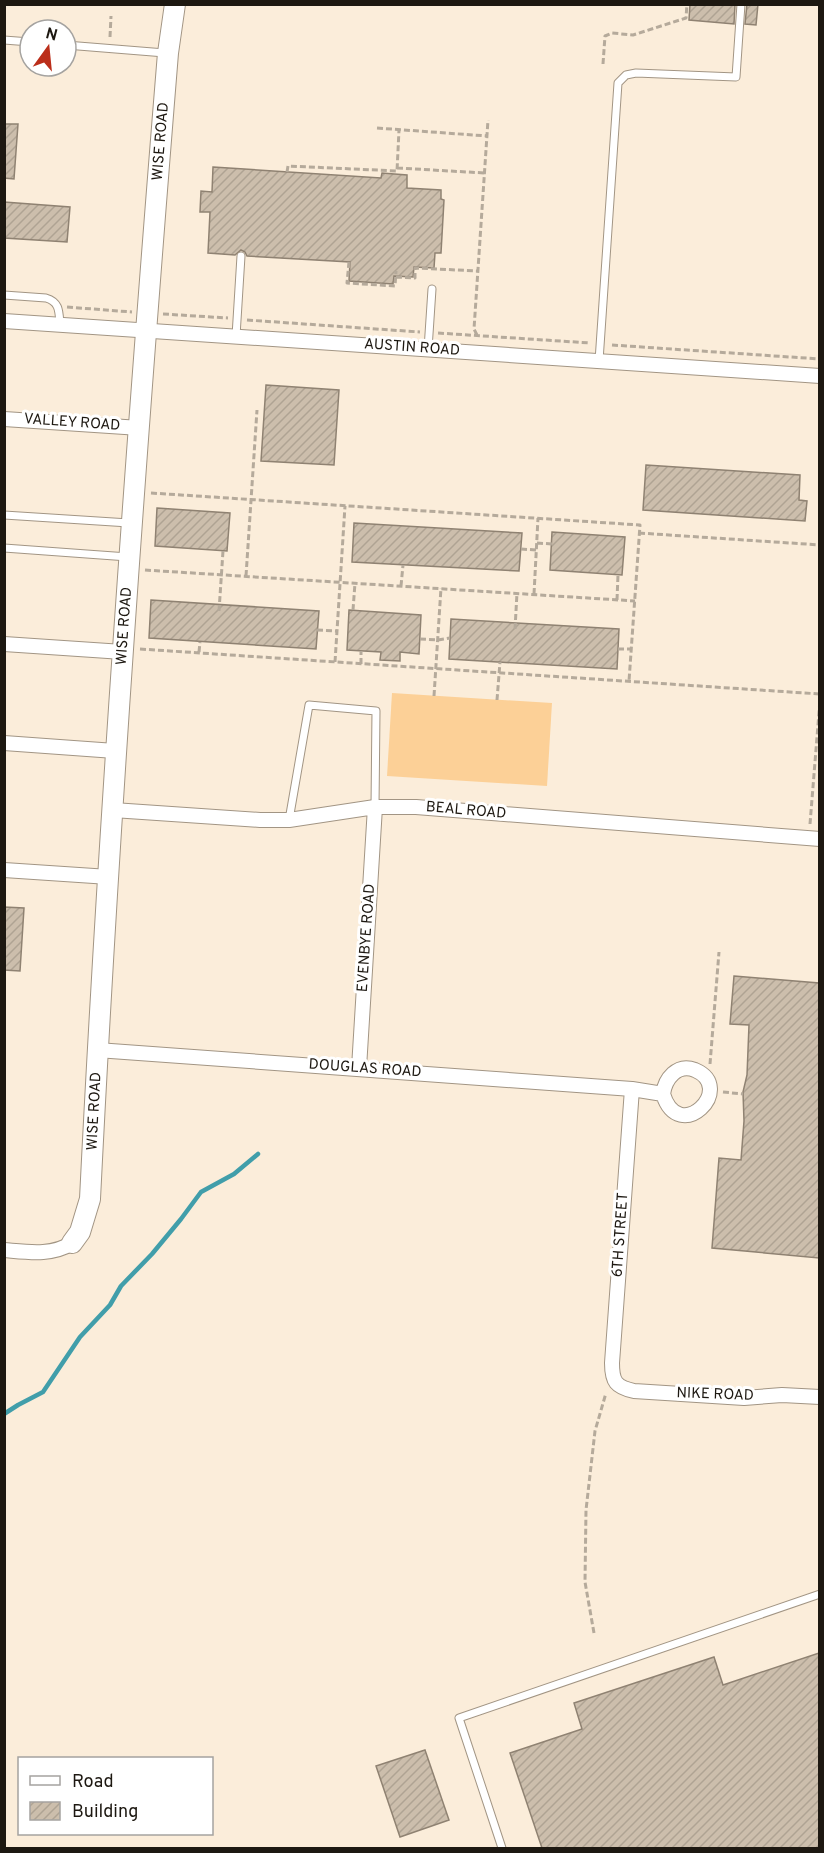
<svg xmlns="http://www.w3.org/2000/svg" width="824" height="1853" viewBox="0 0 824 1853" font-family="Overpass,sans-serif">
<defs>
<pattern id="building-hatch" width="6" height="6" patternUnits="userSpaceOnUse" patternTransform="scale(1.5)"><rect width="6" height="6" fill="#ccbeac"/><path d="M-1 1l2-2M0 6l6-6M5 7l2-2" fill="none" stroke="#afa393"/></pattern>
</defs>
<rect width="100%" height="100%" fill="#fbedda"/>
<path fill="#fcd097" d="M392,693L552,703L547,786L387,776Z"/>
<g fill="none" stroke-linecap="round" stroke-linejoin="round">
<path stroke="#419eaa" stroke-width="4.5" d="M4,1414L18,1405L43,1392L80,1337L110,1305L121,1286L152,1254L181,1219L201,1192L234,1174L258,1154"/>
</g>
<path fill="url(#building-hatch)" stroke="#8f8272" stroke-width="1.5" d="M690,4H735L734,24L689,20Z
M747,4H758L756,25L745,24Z
M4,124H18L14,179L4,178Z
M213,167L381,178L382,173L407,175V188L441,190V199L444,200L441,253H435L434,268L414,267L413,277L394,276L393,284L349,281L350,262L247,256L245,252L241,250L235,255L208,253L210,212H200L201,191L212,192Z
M4,202L70,207L67,242L4,238Z
M266,385L339,390L334,465L261,461Z
M646,465L800,475L799,500L807,501L805,521L643,510Z
M157,508L230,513L227,551L155,546Z
M354,523L522,533L519,571L352,562Z
M552,532L625,537L622,575L550,570Z
M151,600L319,611L316,649L149,638Z
M349,610L421,615L419,654L400,652V661L380,660L381,652L347,650Z
M451,619L619,629L617,669L449,659Z
M4,907L24,908L20,971L4,970Z
M734,976L819,983V1258L712,1248L719,1158L741,1160L744,1121L743,1092L747,1075L749,1025L730,1024Z
M819,1653V1848H542L510,1753L582,1729L574,1703L714,1657L723,1685Z
M425,1750L449,1820L400,1837L376,1766Z"/>
<g fill="none" stroke-linecap="round" stroke-linejoin="round">
<defs>
<path id="lane" d="M4,40L30,42
M66,45L165,53
M4,295L46,298C60,302 59,312 60,325
M236,336L241,256
M428,349L432,289
M599,361L618,83L626,75L636,73L736,77L741,4
M4,515L129,523
M4,548L128,557
M289,820L309,705L376,711L375,807
M502,1848L459,1718L820,1594"/>
<path id="street" d="M4,321L820,376
M4,419L140,428
M4,644L123,652
M4,743L115,751
M113,810L260,820H289L375,807H416L820,839
M4,870L109,877
M97,1050L632,1089L663,1094C679,1146 737,1088 695,1070C677,1063 665,1079 663,1094
M359,1068L375,807
M632,1089L612,1363C612,1382 616,1387 634,1391L744,1398L782,1395L820,1397
M4,1250C28,1252 52,1256 72,1243"/>
<g id="secondary">
<path id="s1" d="M72,1243L80,1232L90,1199C109,816 137,434 168,53L175,4"/>
</g>
</defs>
<use href="#lane" stroke="#a29584" stroke-width="9"/>
<use href="#street" stroke="#a29584" stroke-width="16"/>
<use href="#secondary" stroke="#a29584" stroke-width="22"/>
<path stroke="#b5aa9b" stroke-width="3" stroke-dasharray="6 3" stroke-linecap="butt" d="M110,37L111,16
M603,64L605,36L612,33L633,35L686,18L687,4
M377,128L487,136
M397,168L485,173
M287,172L288,166L397,171L399,130
M349,262L347,283L395,286L396,271
M396,277L415,278V268L478,271
M67,307L132,312
M163,314L228,318
M247,320L420,332
M438,333L590,343
M477,335L474,329L488,120
M612,345L820,359
M151,493L640,525L629,681
M639,533L820,545
M537,543L552,544
M521,549L536,550
M145,570L635,601
M246,576L257,410
M401,586L403,565
M534,594L538,518
M617,600L618,575
M353,610L355,583
M219,611L223,551
M515,629L517,593
M317,630L336,631
M420,639L438,640L450,638
M140,649L820,694
M618,649H632
M199,652L200,642
M335,662L345,506
M361,664V651
M434,696L441,588
M497,700L500,662
M810,824L820,700
M710,1064L719,952
M723,1092L743,1094
M594,1633L585,1582L586,1510L595,1431L606,1393"/>
<use href="#lane" stroke="#fff" stroke-width="7"/>
<use href="#street" stroke="#fff" stroke-width="14"/>
<use href="#secondary" stroke="#fff" stroke-width="20"/>
</g>
<g text-anchor="middle" dominant-baseline="central" stroke-width="6" stroke-linejoin="round" paint-order="stroke">
<g font-size="15" fill="#1d1811" stroke="#fff">
<text stroke="none"><textPath href="#s1" startOffset="1108">WISE ROAD</textPath></text>
<text transform="translate(412 348) rotate(4)">AUSTIN ROAD</text>
<text transform="translate(72 423) rotate(4)">VALLEY ROAD</text>
<text stroke="none"><textPath href="#s1" startOffset="622">WISE ROAD</textPath></text>
<text transform="translate(466 811) rotate(5)">BEAL ROAD</text>
<text transform="translate(367 938) rotate(-86)">EVENBYE ROAD</text>
<text transform="translate(365 1069) rotate(4)">DOUGLAS ROAD</text>
<text stroke="none"><textPath href="#s1" startOffset="136">WISE ROAD</textPath></text>
<text transform="translate(621 1235) rotate(-86)">6TH STREET</text>
<text transform="translate(715 1395) rotate(2)">NIKE ROAD</text>
</g>
</g>
<rect width="824" height="1853" fill="none" stroke="#1d1811" stroke-width="12"/>
<rect x="18" y="1757" width="195" height="78" fill="#ffffff" stroke="#a5a3a0" stroke-width="1.5"/>
<rect x="30" y="1776" width="30" height="9" fill="#ffffff" stroke="#a5a3a0" stroke-width="1.5"/>
<text x="72" y="1787" font-size="18" fill="#1d1811">Road</text>
<rect x="30" y="1802" width="30" height="18" fill="url(#building-hatch)" stroke="#a5a3a0" stroke-width="1.5"/>
<text x="72" y="1817" font-size="18" fill="#1d1811">Building</text>
<g transform="translate(48 48) rotate(15)"><circle r="28" fill="#ffffff" stroke="#a5a3a0" stroke-width="1.5"/>
<path d="M0-4.5L10 22L0 15L-10 22Z" fill="#bb2e1a"/>
<text y="-9" font-size="16" font-weight="bold" text-anchor="middle" fill="#1d1811">N</text>
</g>
</svg>
